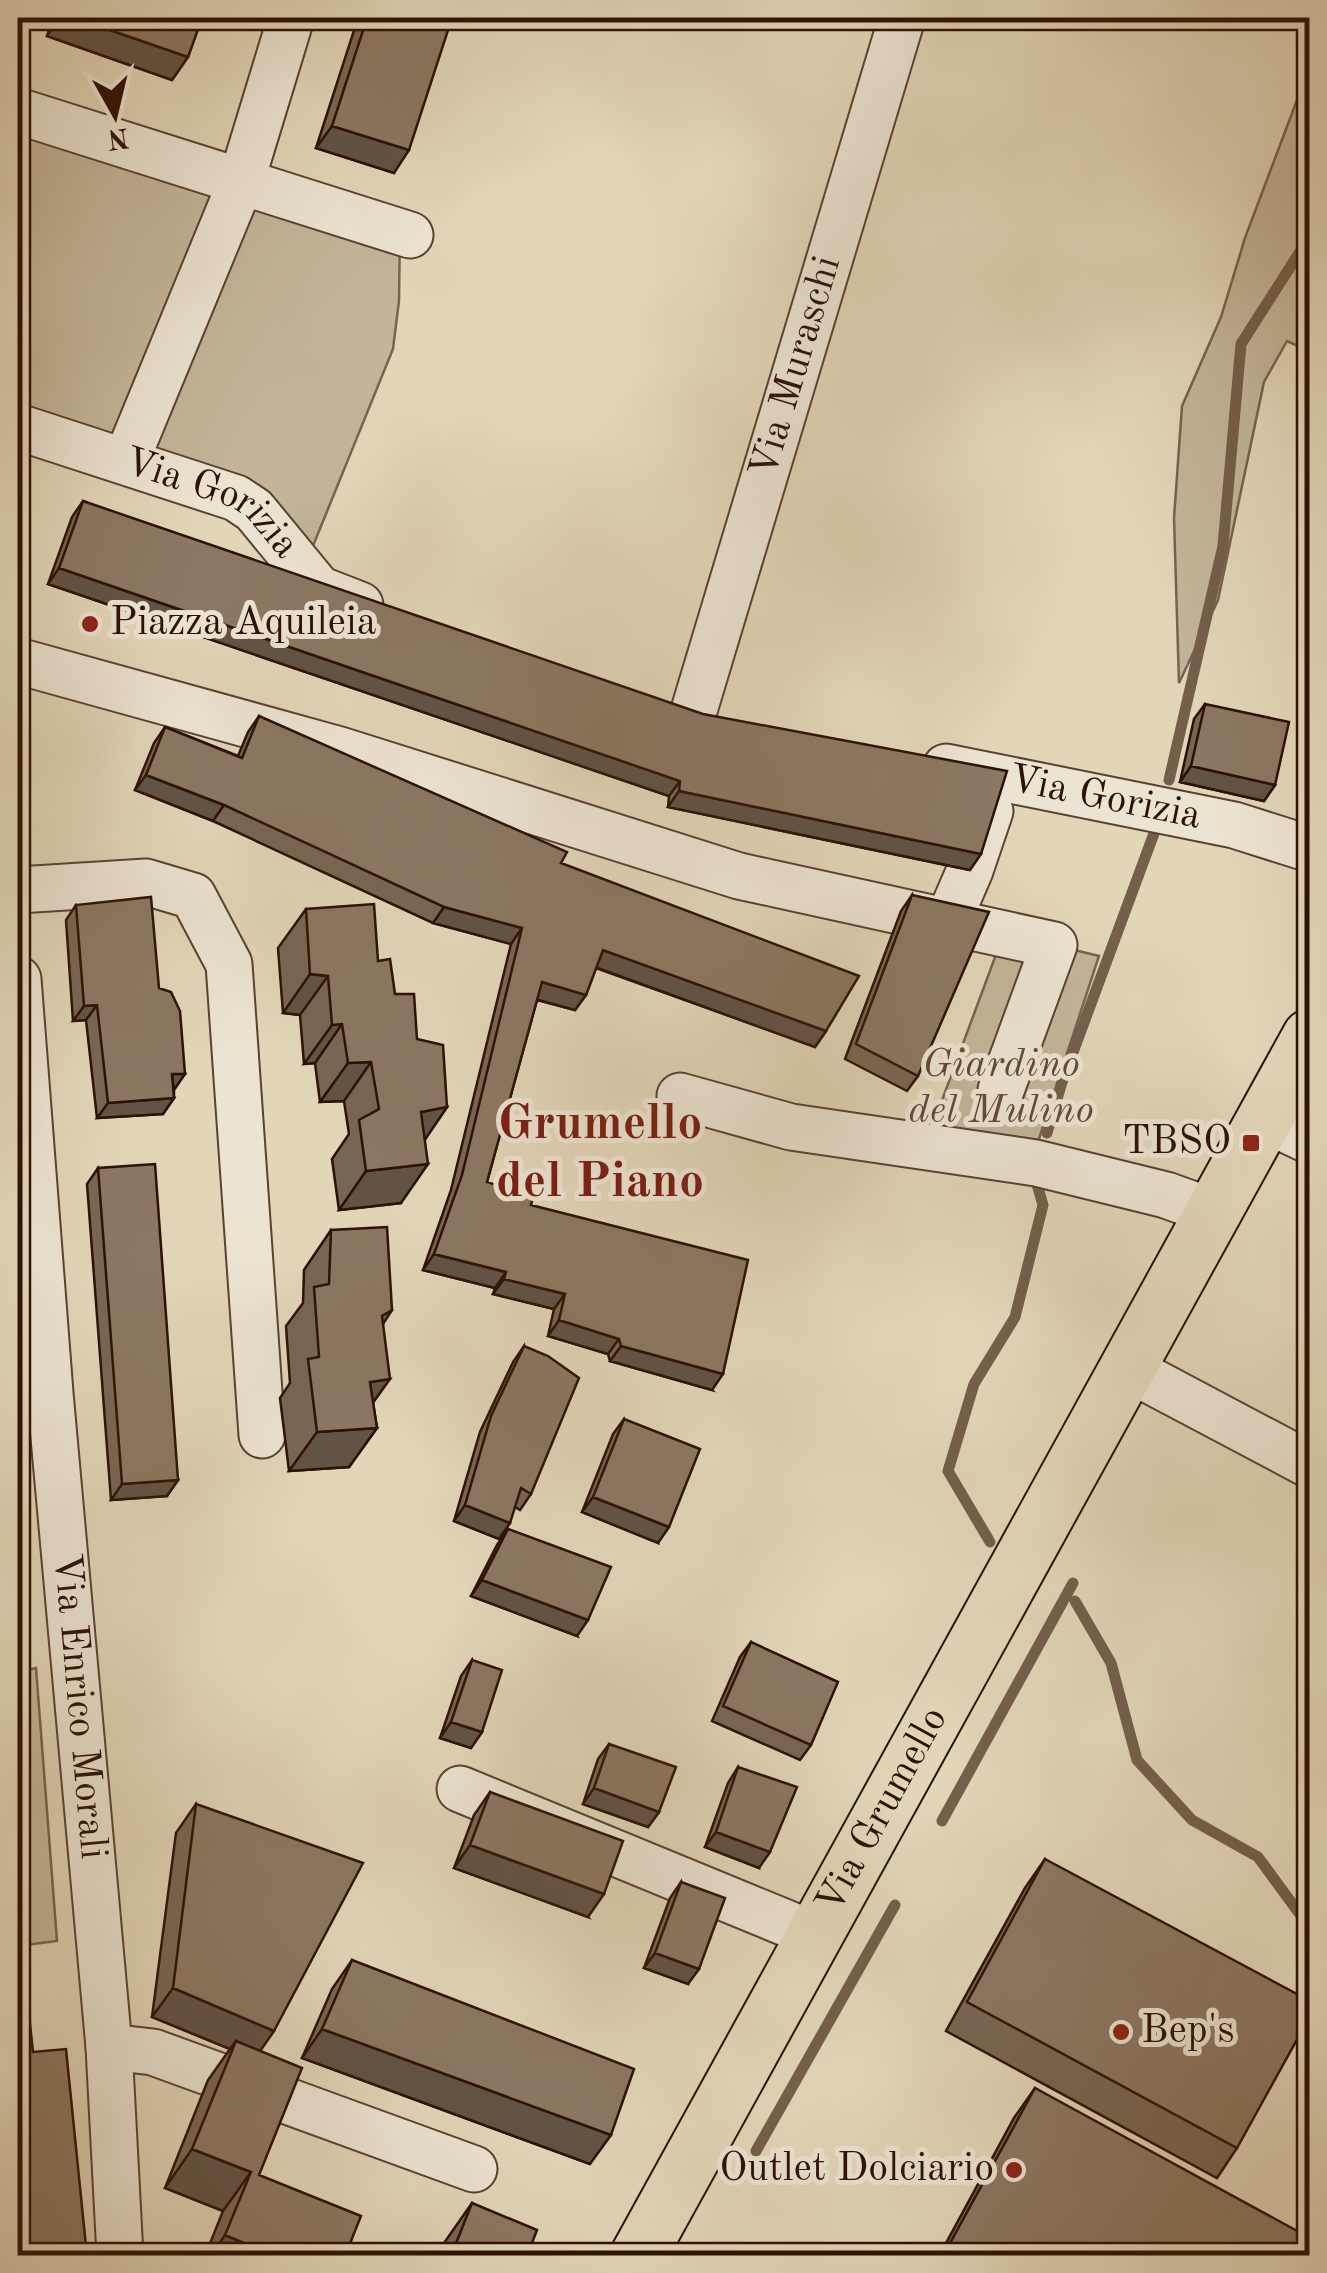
<svg xmlns="http://www.w3.org/2000/svg" width="1327" height="2273" viewBox="0 0 1327 2273" font-family="'Old Standard TT',serif">
<rect width="100%" height="100%" fill="#e2d6b9"/>
<filter id="stains"><feTurbulence type="fractalNoise" baseFrequency=".002" numOctaves="4"/><feColorMatrix values="0 0 0 0 .2 0 0 0 0 .09 0 0 0 0 .02 0 0 0 .5 -.17"/></filter>
<radialGradient id="worn" r=".72"><stop offset=".6" stop-color="#630" stop-opacity="0"/><stop offset="1" stop-color="#630" stop-opacity=".3"/></radialGradient>
<path fill="#c3b59a" stroke="#78634f" stroke-width="2.5" d="M1309,68V351L1287,341L1264,382L1218,600L1179,683L1174,518L1182,406L1221,317L1245,238Z
M18,116L400,225L399,301L393,349L302,573L266,524L18,427Z
M1004,933L1099,956L1033,1157L928,1138Z
M36,1668L57,1941L18,1946V1672Z"/>
<g fill="none" stroke-linecap="round" stroke-linejoin="round">
<path stroke="#745f4b" stroke-width="11" d="M1169,780L1223,546L1241,344L1310,236
M1047,1133L1062,1082L1156,828
M990,1542L948,1471L974,1384L1015,1317L1043,1205L1034,1174
M1075,1601L1111,1663L1137,1760L1192,1820L1258,1857L1310,1928
M942,1821L1073,1583
M756,2151L895,1905"/>
<defs>
<g id="minor">
<path d="M18,111L410,235"/>
<path id="s1" d="M18,427L236,498L254,510L319,589L360,605"/>
<path d="M126,461L241,182L291,18"/>
<path d="M18,661L340,750L739,876L1054,945L1001,1090"/>
<path id="s2" d="M692,717L902,18"/>
<path id="s3" d="M946,767L1234,825L1310,849"/>
<path d="M18,890L146,882L193,896L229,964L262,1435"/>
<path d="M948,921L970,870L990,811"/>
<path id="s4" d="M18,979L50,1393L109,2047L120,2256"/>
<path d="M680,1096L791,1127L1036,1163L1166,1195L1213,1212"/>
<path d="M1264,1119L1310,1141"/>
<path d="M1127,1368L1310,1465"/>
<path d="M460,1789L815,1935"/>
<path d="M109,2047L153,2052L474,2169"/>
</g>
<g id="major">
<path id="s5" d="M638,2256L1310,1037"/>
</g>
</defs>
<use href="#minor" stroke="#5a4231" stroke-width="49"/>
<use href="#major" stroke="#2c1104" stroke-width="59"/>
<use href="#minor" stroke="#ece4d2" stroke-width="45"/>
<use href="#major" stroke="#e2d6b9" stroke-width="55"/>
</g>
<path fill="#786654" stroke="#2c1104" stroke-width="2.5" d="M53,18H202L188,57L172,80L47,36Z
M358,18H452L394,173L316,148Z
M83,501L970,870L668,807L669,796L48,584L72,517Z
M1205,704L1275,785L1264,801L1180,782L1194,719Z
M259,716L561,863L826,1031L815,1047L596,968L586,995L575,1010L537,1000L487,1182L531,1205L712,1390L610,1361L608,1354L548,1336L554,1309L493,1294L495,1288L423,1270L451,1190L511,944L433,923L213,821L135,790L154,743L165,727L238,756L248,732Z
M912,895L918,1076L907,1091L845,1059L901,911Z
M76,905L159,988L174,1090V1098L163,1114L97,1118L86,1020L73,1021L66,920Z
M306,909L378,961L417,1039L447,1107L425,1139L401,1203L339,1210L332,1159L349,1134L344,1101L320,1102L315,1063L304,1064L300,1015L283,1013L278,948Z
M98,1168L178,1480L167,1496L111,1500L87,1184Z
M331,1230L392,1310L383,1324L373,1403L377,1428L349,1467L289,1471L280,1398L290,1383L286,1326L303,1303L304,1270Z
M524,1346L531,1494L520,1510L515,1507L499,1539L454,1521L480,1432L513,1362Z
M624,1419L658,1543L582,1512L613,1434Z
M508,1529L577,1636L471,1596L497,1545Z
M751,1642L811,1745L800,1760L712,1721L740,1657Z
M472,1660L482,1732L471,1748L440,1738L461,1676Z
M609,1744L659,1812L648,1827L583,1804L598,1759Z
M738,1767L759,1868L705,1847L728,1783Z
M490,1792L588,1917L454,1868L474,1815Z
M196,1804L260,2051L259,2175L345,2256H205L223,2211L165,2188L208,2080L230,2049L152,2017L176,1833Z
M1045,1859L1237,2148L1217,2178L946,2031L1025,1888Z
M681,1882L688,1984L644,1968L670,1898Z
M352,1960L590,2164L302,2058L332,1989Z
M1035,2088L1310,2256H939L1014,2118Z
M472,2203L527,2256H439L444,2243Z"/>
<path fill="#615345" stroke="#2c1104" stroke-width="2.5" d="M59,18H75L188,57L172,80L47,36Z
M332,126L409,150L394,173L316,148Z
M59,568L680,781L669,796L48,584Z
M1191,766L1275,785L1264,801L1180,782Z
M146,775L224,805L213,821L135,790Z
M679,791L981,854L970,870L668,807Z
M444,907L522,928L511,944L433,923Z
M603,950L826,1031L815,1047L592,966Z
M310,974L328,976L300,1015L283,1013Z
M542,982L586,995L575,1010L531,998Z
M97,1005L86,1020L73,1021L84,1006Z
M342,1024L315,1063L304,1064L332,1025Z
M371,1062L344,1101L320,1102L348,1063Z
M172,1074H185L174,1090Z
M174,1098L163,1114L97,1118L108,1103Z
M447,1107L420,1147L421,1112Z
M428,1164L401,1203L339,1210L366,1171Z
M434,1254L506,1272L495,1288L423,1270Z
M504,1279L565,1294L554,1309L493,1294Z
M559,1320L619,1339L608,1354L548,1336Z
M621,1346L723,1374L712,1390L610,1361Z
M390,1379L362,1418L370,1382Z
M377,1428L349,1467L289,1471L317,1432Z
M178,1480L167,1496L111,1500L122,1484Z
M593,1497L669,1527L658,1543L582,1512Z
M465,1505L510,1523L499,1539L454,1521Z
M482,1580L588,1620L577,1636L471,1596Z
M29,1655L18,1670V1656Z
M451,1722L482,1732L471,1748L440,1738Z
M594,1788L659,1812L648,1827L583,1804Z
M716,1832L770,1852L759,1868L705,1847Z
M470,1845L604,1894L588,1917L454,1868Z
M655,1953L699,1969L688,1984L644,1968Z
M173,1988L274,2031L254,2060L236,2041L230,2049L152,2017Z
M322,2029L611,2135L590,2164L302,2058Z
M192,2149L251,2172L223,2211L165,2188Z
M225,2235L275,2256H211Z"/>
<path fill="#8b7762" stroke="#2c1104" stroke-width="2.5" d="M75,18H202L188,57Z
M367,18H452L409,150L332,126Z
M83,501L703,714L1007,771L981,854L679,791L680,781L59,568Z
M1205,704L1289,722L1275,785L1191,766Z
M259,716L567,852L561,863L859,976L826,1031L603,950L586,995L542,982L487,1182L533,1197L531,1205L748,1260L723,1374L621,1346L619,1339L559,1320L565,1294L504,1279L506,1272L434,1254L462,1175L522,928L444,907L224,805L146,775L165,727L242,758Z
M912,895L989,912L918,1076L856,1044Z
M151,897L159,988L171,992L180,1011L185,1074H172L174,1098L108,1103L97,1005L84,1006L76,905Z
M374,904L378,961L390,959L395,994H414L417,1039L443,1045L447,1107L421,1112L428,1164L366,1171L359,1120L379,1109L371,1062L348,1063L342,1024L332,1025L328,976L310,974L306,909Z
M155,1164L178,1480L122,1484L98,1168Z
M387,1227L392,1310L382,1316L390,1379L370,1382L377,1428L317,1432L308,1359L319,1357L314,1287L329,1284L331,1230Z
M524,1346L548,1356L579,1378L531,1494L521,1488L510,1523L465,1505L491,1416Z
M624,1419L700,1449L669,1527L593,1497Z
M18,1488L29,1655L18,1656Z
M508,1529L611,1567L588,1620L482,1580Z
M751,1642L838,1682L811,1745L723,1706Z
M472,1660L502,1670L482,1732L451,1722Z
M609,1744L676,1767L659,1812L594,1788Z
M738,1767L797,1787L770,1852L716,1832Z
M490,1792L623,1841L604,1894L470,1845Z
M196,1804L363,1863L274,2031L173,1988Z
M1045,1859L1310,2001V2016L1237,2148L967,2002Z
M681,1882L725,1898L699,1969L655,1953Z
M18,1939H21L33,2052L66,2049L87,2256H19Z
M352,1960L634,2069L611,2135L322,2029Z
M236,2041L302,2068L259,2175L361,2216L345,2256H275L225,2235L251,2172L192,2149Z
M1035,2088L1310,2238V2256H943Z
M472,2203L537,2230L527,2256H451Z"/>
<g fill="#8f2418" stroke="#ece4d2" stroke-width="4">
<circle cx="90" cy="624" r="10"/>
<rect x="1241" y="1133" width="20" height="20" rx="5"/>
<circle cx="1121" cy="2032" r="10"/>
<circle cx="1014" cy="2170" r="10"/>
</g>
<g text-anchor="middle" dominant-baseline="central" stroke-width="10" stroke-linejoin="round" paint-order="stroke">
<g font-size="40" fill="#2c1104" stroke="#ece4d2">
<text stroke="none"><textPath href="#s2" startOffset="365">Via Muraschi</textPath></text>
<text stroke="none"><textPath href="#s1" startOffset="210">Via Gorizia</textPath></text>
<text stroke="none"><textPath href="#s3" startOffset="162">Via Gorizia</textPath></text>
<text stroke="none"><textPath href="#s4" startOffset="730">Via Enrico Morali</textPath></text>
<text stroke="none"><textPath href="#s5" startOffset="508">Via Grumello</textPath></text>
</g>
<g font-size="40" fill="#2c1104" stroke="#ece4d2" text-anchor="start">
<text x="110" y="624">Piazza Aquileia</text>
<text x="1231" y="1143" text-anchor="end">TBSO</text>
<text x="1141" y="2032">Bep's</text>
<text x="994" y="2170" text-anchor="end">Outlet Dolciario</text>
</g>
<g font-size="40" font-style="italic" fill="#614a38" stroke="#ece4d2">
<text x="1001" y="1066">Giardino<tspan x="1001" dy="46">del Mulino</tspan></text>
</g>
<g font-size="50" font-weight="bold" fill="#7a1f14" stroke="#ece4d2">
<text x="600" y="1125">Grumello<tspan x="600" dy="58">del Piano</tspan></text>
</g>
</g>
<rect width="1327" height="2273" fill="none" stroke="#e2d6b9" stroke-width="60"/>
<rect x="20" y="20" width="1287" height="2233" fill="none" stroke="#2c1104" stroke-width="5"/>
<rect x="30" y="30" width="1267" height="2213" fill="none" stroke="#2c1104" stroke-width="2.5"/>
<g transform="translate(115 115) rotate(172)" stroke="#ece4d2" stroke-width="8" paint-order="stroke">
<path d="M0-8L18 38L0 25L-18 38Z" fill="#2c1104"/>
<text y="-15" font-size="28" font-weight="bold" text-anchor="middle" fill="#2c1104">N</text>
</g>
<rect width="100%" height="100%" filter="url(#stains)"/>
<rect width="100%" height="100%" fill="url(#worn)"/>
</svg>
